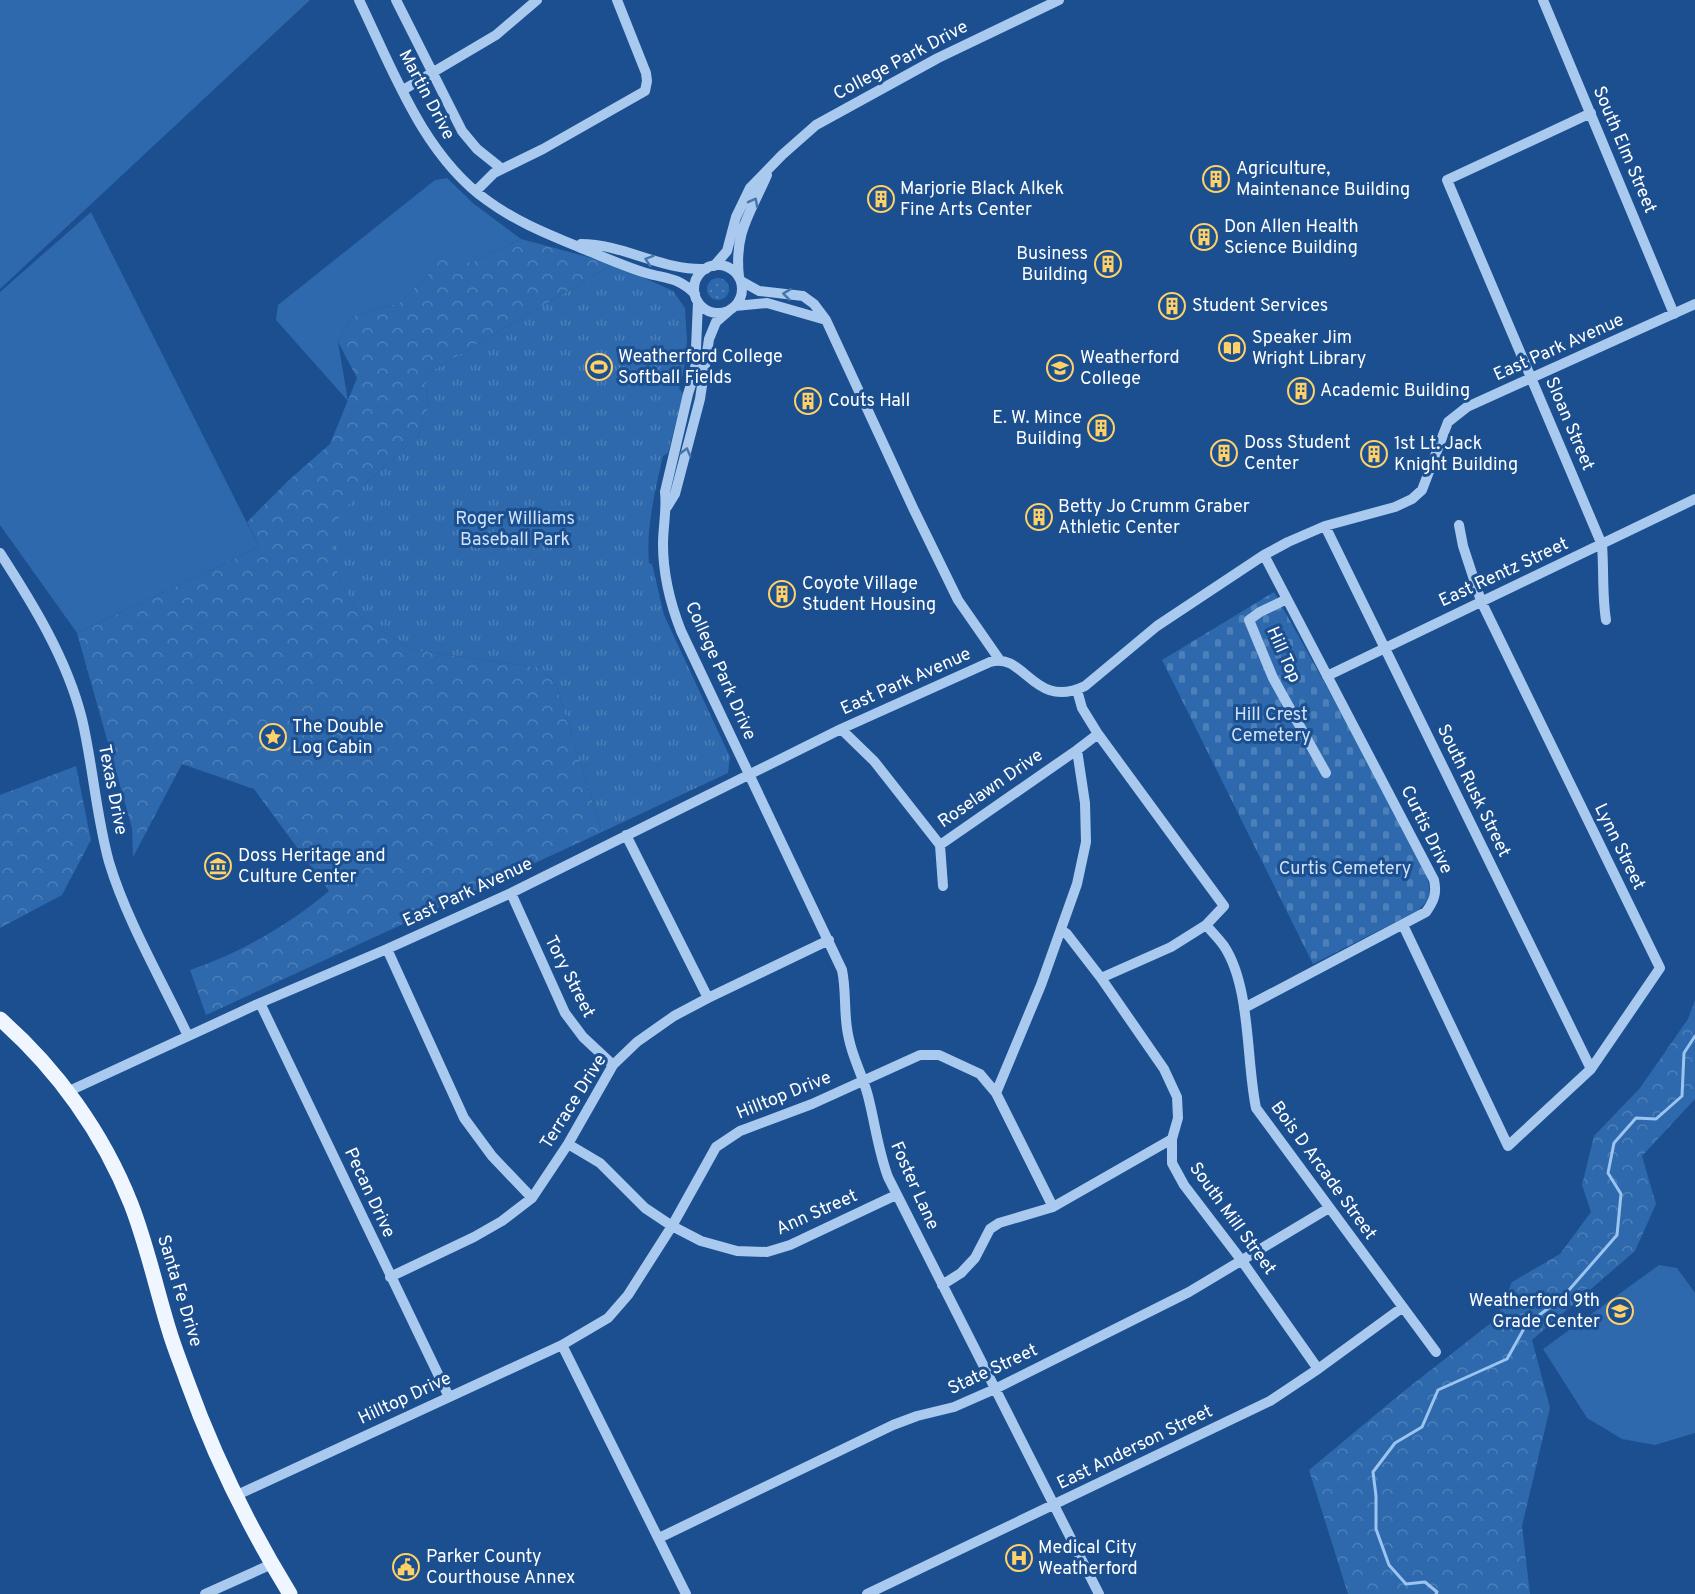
<svg xmlns="http://www.w3.org/2000/svg" width="1695" height="1594" viewBox="0 0 1695 1594" font-family="Overpass,sans-serif">
<defs>
<pattern id="forest-crowns" width="20" height="18" patternUnits="userSpaceOnUse" patternTransform="scale(1.5)"><rect width="20" height="18" fill="#2e69ad"/><path d="M2 6a3 3 0 1 1 6 0M12 15a3 3 0 1 1 6 0" fill="none" stroke="#4d80b9"/></pattern>
<pattern id="cemetery-stones" width="16" height="16" patternUnits="userSpaceOnUse" patternTransform="scale(1.5)"><rect width="16" height="16" fill="#2e69ad"/><path d="M2 7V4a2 2 0 0 1 4 0v3zM10 15v-3a2 2 0 0 1 4 0v3z" fill="#4d80b9"/></pattern>
<pattern id="park-tufts" width="24" height="20" patternUnits="userSpaceOnUse" patternTransform="scale(1.5)"><rect width="24" height="20" fill="#2e69ad"/><path d="M3 7l-1-3M5 7V3M7 7l1-3M15 17l-1-3M17 17v-4M19 17l1-3" fill="none" stroke="#4d80b9"/></pattern>
<pattern id="garden-dots" width="8" height="8" patternUnits="userSpaceOnUse" patternTransform="scale(1.5)"><rect width="8" height="8" fill="#2e69ad"/><path d="M2 2h.1M6 6h.1" fill="none" stroke="#4d80b9" stroke-width="1.8" stroke-linecap="round"/></pattern>
</defs>
<rect width="100%" height="100%" fill="#1b4f8f"/>
<path fill="#2e69ad" d="M0,0H310L0,289Z
M447,178L474,204L521,239L471,263L447,252L427,276L399,303L351,317L338,342L348,401L276,320L278,305L435,180Z
M91,212L259,547L77,633L0,525V292Z
M1659,1265L1677,1268L1695,1293V1433L1655,1445L1622,1439L1587,1418L1543,1349Z"/>
<path fill="url(#forest-crowns)" d="M521,239L614,264L425,375L428,408L418,436L364,485L338,578L361,618L413,650L542,668L556,685L602,832L206,1015L190,970C240,953 289,925 329,891L254,789L182,764L133,857L132,828L77,633L259,547L247,522L289,480L330,444L357,378L338,342L351,317L399,303L427,276L447,251L471,263Z
M76,766L91,840L62,895L0,928V795Z
M1695,1000V1099L1642,1156L1656,1204L1635,1251L1532,1340L1550,1408L1522,1526L1530,1594H1348L1309,1470L1404,1391L1496,1319L1512,1282L1560,1254L1591,1212L1582,1185L1594,1136L1640,1088L1688,1019Z"/>
<path fill="url(#cemetery-stones)" d="M1274,592L1363,752L1426,875C1432,893 1431,899 1417,911L1313,964L1162,660Z"/>
<path fill="url(#park-tufts)" d="M614,264L673,291L685,308L687,342L684,369L679,388L683,394L668,453L663,456C655,491 646,527 649,563L652,564L664,615L730,757L728,773L602,832L556,685L542,668L413,650L361,618L338,578L331,528L364,485L418,436L428,408L425,375Z"/>
<path fill="url(#garden-dots)" d="M707 289a11 11 0 1 1 22 0a11 11 0 1 1-22 0Z"/>
<g fill="none" stroke-linecap="round" stroke-linejoin="round">
<path stroke="#9cc4f0" stroke-width="3" d="M1436,1594L1437,1592L1425,1582L1406,1584L1389,1565L1376,1529V1496L1373,1472L1395,1443L1422,1427L1438,1390L1507,1359L1526,1325L1562,1298L1617,1235L1621,1194L1608,1173L1614,1143L1636,1118L1656,1119L1682,1096L1684,1053L1695,1036"/>
<path stroke="#a9c9ee" stroke-width="10" d="M359,0C393,70 423,155 488,201C518,223 553,236 586,250C606,258 626,267 646,273C667,279 678,277 695,294
M396,0L462,131L477,149L502,169
M1543,0L1674,314
M403,90L496,35L537,0
M1591,113L1447,180L1602,545C1604,570 1602,595 1606,620
M476,191L494,173L543,149L645,91L647,81L646,73L617,0
M581,244C624,244 662,271 706,269
M694 289a24 24 0 1 1 48 0a24 24 0 1 1-48 0Z
M714,266L727,251L736,217L750,188L782,155L816,125L938,58L1059,0
M739,277C734,232 750,214 767,175
M741,281L759,291L803,296L814,304L826,320L914,510L958,600L999,659
M698,302L695,372L688,394L665,492C667,510 663,526 663,544C663,574 670,603 681,631L842,970C847,993 843,1016 849,1039C853,1059 863,1076 868,1096C875,1123 878,1150 888,1177L1099,1594
M735,306L767,303L826,320
M667,507L675,494L700,399L709,339L716,322L731,309
M1325,526L1591,1069
M0,553C33,604 67,659 82,719C93,766 96,815 109,862C126,919 162,981 188,1036
M1287,599L1260,612L1249,620L1273,678L1326,773
M1327,676L1695,499
M1077,690L1082,708L1098,734L1224,906L1206,925C1212,932 1219,939 1224,946C1251,987 1246,1060 1256,1108L1436,1352
M841,729L874,761L940,845L1077,750L1098,734
M626,835L708,998
M940,845L943,886
M511,893L565,1013L583,1037L613,1065
M1403,925L1508,1146L1591,1069L1660,968L1481,601L1463,546L1459,525
M1061,930L1067,934L1101,978L1164,1069L1177,1097L1178,1118L1172,1139V1163L1184,1185L1242,1261L1318,1369
M387,949L464,1118L492,1156L532,1198
M1101,978L1171,947L1206,925
M260,1003L449,1397
M1244,1008L1426,912C1434,901 1437,893 1434,880L1264,555
M67,1092L260,1003L387,949L511,893L841,729L990,662C1025,651 1033,711 1085,686L1157,626L1264,555L1288,542L1325,526L1395,507L1412,499L1422,490L1448,422L1467,407L1695,304
M996,1093L1053,1207
M568,1144L600,1163L645,1208L672,1226L701,1241L737,1251L767,1252L790,1245L896,1195
M390,1277L474,1237L502,1221L532,1198L568,1144L613,1065L637,1042L674,1016L708,998L829,940
M942,1285L961,1273L975,1258L990,1229L999,1223L1053,1207L1172,1139
M562,1345L686,1594
M235,1496L562,1345L608,1318L628,1295L672,1226L716,1147L740,1131L812,1104L920,1055H939L980,1074L996,1093L1041,985L1077,884L1086,842L1085,803L1077,750
M659,1538L893,1425L917,1416L954,1407L995,1389L1189,1292L1329,1208
M205,1594L272,1564
M867,1594L1270,1401L1318,1369L1403,1307"/>
<path stroke="#f0f6ff" stroke-width="15" d="M0,1019C57,1069 103,1133 131,1204C147,1245 156,1288 169,1330C174,1347 181,1364 187,1381C214,1456 249,1527 290,1594"/>
</g>
<defs><path id="oneway-chevron" d="M-2-3.5L2.5 0L-2 3.5" fill="none" stroke-width="1.6" stroke-linecap="round" stroke-linejoin="round" transform="scale(1.5)"/></defs>
<g stroke="#4674ac">
<use href="#oneway-chevron" transform="translate(754 202) rotate(-62)"/>
<use href="#oneway-chevron" transform="translate(649 260) rotate(-162)"/>
<use href="#oneway-chevron" transform="translate(787 294) rotate(-173)"/>
<use href="#oneway-chevron" transform="translate(686 452) rotate(-75)"/>
</g>
<defs>
<symbol id="building-ring" viewBox="-11 -11 22 22"><circle r="9.5" fill="#1b4f8f" stroke="#ffd166" stroke-width="1.5"/><path d="M-4-6H4V6H1V3H-1V6H-4ZM-2.5-4.3h1.7v1.8h-1.7ZM.8-4.3h1.7v1.8H.8ZM-2.5-1h1.7V.8h-1.7ZM.8-1h1.7V.8H.8Z" fill="#ffd166"/></symbol>
<symbol id="library-ring" viewBox="-11 -11 22 22"><circle r="9.5" fill="#1b4f8f" stroke="#ffd166" stroke-width="1.5"/><path d="M-6-4Q-3-5.5-.7-3.5V5Q-3 3-6 4ZM6-4Q3-5.5 .7-3.5V5Q3 3 6 4Z" fill="#ffd166"/></symbol>
<symbol id="stadium-ring" viewBox="-11 -11 22 22"><circle r="9.5" fill="#1b4f8f" stroke="#ffd166" stroke-width="1.5"/><path d="M0-5a6.5 5 0 1 0 0 10a6.5 5 0 1 0 0-10ZM-3.5-1.8h7v3.6h-7Z" fill="#ffd166"/></symbol>
<symbol id="university-ring" viewBox="-11 -11 22 22"><circle r="9.5" fill="#1b4f8f" stroke="#ffd166" stroke-width="1.5"/><path d="M0-5L7-2L0 1L-7-2ZM-4 1L0 2.5L4 1V4Q0 6-4 4Z" fill="#ffd166"/></symbol>
<symbol id="sight-ring" viewBox="-11 -11 22 22"><circle r="9.5" fill="#1b4f8f" stroke="#ffd166" stroke-width="1.5"/><path d="M0-6L1.8-2.2L6-1.7L2.9 1.2L3.7 5.4L0 3.3L-3.7 5.4L-2.9 1.2L-6-1.7L-1.8-2.2Z" fill="#ffd166"/></symbol>
<symbol id="museum-ring" viewBox="-11 -11 22 22"><circle r="9.5" fill="#1b4f8f" stroke="#ffd166" stroke-width="1.5"/><path d="M0-6L6-3V-2H-6V-3ZM-5-1h2V3h-2ZM-1-1h2V3h-2ZM3-1h2V3H3ZM-6 4H6V6H-6Z" fill="#ffd166"/></symbol>
<symbol id="school-ring" viewBox="-11 -11 22 22"><circle r="9.5" fill="#1b4f8f" stroke="#ffd166" stroke-width="1.5"/><path d="M0-5L7-2L0 1L-7-2ZM-4 1L0 2.5L4 1V4Q0 6-4 4Z" fill="#ffd166"/></symbol>
<symbol id="hospital-ring" viewBox="-11 -11 22 22"><circle r="9.5" fill="#1b4f8f" stroke="#ffd166" stroke-width="1.5"/><path d="M-5-5h3v3.5h4V-5h3V5h-3V1.5h-4V5h-3Z" fill="#ffd166"/></symbol>
<symbol id="civic-ring" viewBox="-11 -11 22 22"><circle r="9.5" fill="#1b4f8f" stroke="#ffd166" stroke-width="1.5"/><path d="M-.6-6.5H3V-4.5H.6V-3L4-1V1h2V6H-6V1h2V-1L-.6-3ZM-1.2 2.5V6h2.4V2.5Z" fill="#ffd166"/></symbol>
</defs>
<g fill-rule="evenodd">
<use href="#building-ring" x="1201" y="164" width="30" height="30"/>
<use href="#building-ring" x="866" y="184" width="30" height="30"/>
<use href="#building-ring" x="1189" y="222" width="30" height="30"/>
<use href="#building-ring" x="1093" y="249" width="30" height="30"/>
<use href="#building-ring" x="1157" y="291" width="30" height="30"/>
<use href="#library-ring" x="1217" y="333" width="30" height="30"/>
<use href="#stadium-ring" x="584" y="352" width="30" height="30"/>
<use href="#university-ring" x="1045" y="353" width="30" height="30"/>
<use href="#building-ring" x="1286" y="376" width="30" height="30"/>
<use href="#building-ring" x="793" y="386" width="30" height="30"/>
<use href="#building-ring" x="1086" y="413" width="30" height="30"/>
<use href="#building-ring" x="1209" y="438" width="30" height="30"/>
<use href="#building-ring" x="1359" y="439" width="30" height="30"/>
<use href="#building-ring" x="1024" y="502" width="30" height="30"/>
<use href="#building-ring" x="767" y="579" width="30" height="30"/>
<use href="#sight-ring" x="258" y="722" width="30" height="30"/>
<use href="#museum-ring" x="203" y="851" width="30" height="30"/>
<use href="#school-ring" x="1605" y="1296" width="30" height="30"/>
<use href="#hospital-ring" x="1004" y="1543" width="30" height="30"/>
<use href="#civic-ring" x="391" y="1552" width="30" height="30"/>
</g>
<g text-anchor="middle" dominant-baseline="central" stroke-width="6" stroke-linejoin="round" paint-order="stroke">
<g font-size="18" fill="#fff" stroke="#1b4f8f">
<text transform="translate(901 61) rotate(-28)">College Park Drive</text>
<text transform="translate(426 95) rotate(62)">Martin Drive</text>
<text transform="translate(1624 150) rotate(67)">South Elm Street</text>
<text transform="translate(1559 348) rotate(-24)">East Park Avenue</text>
<text transform="translate(1569 424) rotate(67)">Sloan Street</text>
<text transform="translate(1504 573) rotate(-25)">East Rentz Street</text>
<text transform="translate(1283 655) rotate(66)">Hill Top</text>
<text transform="translate(720 671) rotate(66)">College Park Drive</text>
<text transform="translate(906 682) rotate(-24)">East Park Avenue</text>
<text transform="translate(991 789) rotate(-35)">Roselawn Drive</text>
<text transform="translate(112 790) rotate(79)">Texas Drive</text>
<text transform="translate(1473 791) rotate(64)">South Rusk Street</text>
<text transform="translate(1426 830) rotate(64)">Curtis Drive</text>
<text transform="translate(1619 847) rotate(64)">Lynn Street</text>
<text transform="translate(468 893) rotate(-25)">East Park Avenue</text>
<text transform="translate(569 977) rotate(63)">Tory Street</text>
<text transform="translate(784 1096) rotate(-22)">Hilltop Drive</text>
<text transform="translate(574 1102) rotate(-58)">Terrace Drive</text>
<text transform="translate(1323 1171) rotate(54)">Bois D Arcade Street</text>
<text transform="translate(914 1186) rotate(66)">Foster Lane</text>
<text transform="translate(369 1193) rotate(65)">Pecan Drive</text>
<text transform="translate(817 1213) rotate(-24)">Ann Street</text>
<text transform="translate(1232 1219) rotate(54)">South Mill Street</text>
<text transform="translate(179 1291) rotate(73)">Santa Fe Drive</text>
<text transform="translate(993 1370) rotate(-25)">State Street</text>
<text transform="translate(405 1399) rotate(-25)">Hilltop Drive</text>
<text transform="translate(1135 1448) rotate(-26)">East Anderson Street</text>
</g>
<g font-size="18" fill="#fff" stroke="#1b4f8f" text-anchor="start">
<text x="1236" y="169">Agriculture,<tspan x="1236" dy="21">Maintenance Building</tspan></text>
<text x="900" y="189">Marjorie Black Alkek<tspan x="900" dy="21">Fine Arts Center</tspan></text>
<text x="1224" y="227">Don Allen Health<tspan x="1224" dy="21">Science Building</tspan></text>
<text x="1088" y="254" text-anchor="end">Business<tspan x="1088" dy="21">Building</tspan></text>
<text x="1192" y="306">Student Services</text>
<text x="1252" y="338">Speaker Jim<tspan x="1252" dy="21">Wright Library</tspan></text>
<text x="618" y="357">Weatherford College<tspan x="618" dy="21">Softball Fields</tspan></text>
<text x="1080" y="358">Weatherford<tspan x="1080" dy="21">College</tspan></text>
<text x="1320" y="391">Academic Building</text>
<text x="828" y="401">Couts Hall</text>
<text x="1082" y="418" text-anchor="end">E. W. Mince<tspan x="1082" dy="21">Building</tspan></text>
<text x="1244" y="443">Doss Student<tspan x="1244" dy="21">Center</tspan></text>
<text x="1394" y="444">1st Lt. Jack<tspan x="1394" dy="21">Knight Building</tspan></text>
<text x="1058" y="507">Betty Jo Crumm Graber<tspan x="1058" dy="21">Athletic Center</tspan></text>
<text x="802" y="584">Coyote Village<tspan x="802" dy="21">Student Housing</tspan></text>
<text x="292" y="727">The Double<tspan x="292" dy="21">Log Cabin</tspan></text>
<text x="238" y="856">Doss Heritage and<tspan x="238" dy="21">Culture Center</tspan></text>
<text x="1600" y="1301" text-anchor="end">Weatherford 9th<tspan x="1600" dy="21">Grade Center</tspan></text>
<text x="1038" y="1548">Medical City<tspan x="1038" dy="21">Weatherford</tspan></text>
<text x="426" y="1557">Parker County<tspan x="426" dy="21">Courthouse Annex</tspan></text>
</g>
<g font-size="18" fill="#cfe3fa" stroke="#1b4f8f">
<text x="515" y="519">Roger Williams<tspan x="515" dy="21">Baseball Park</tspan></text>
<text x="1271" y="715">Hill Crest<tspan x="1271" dy="21">Cemetery</tspan></text>
<text x="1345" y="869">Curtis Cemetery</text>
</g>
</g>
</svg>
